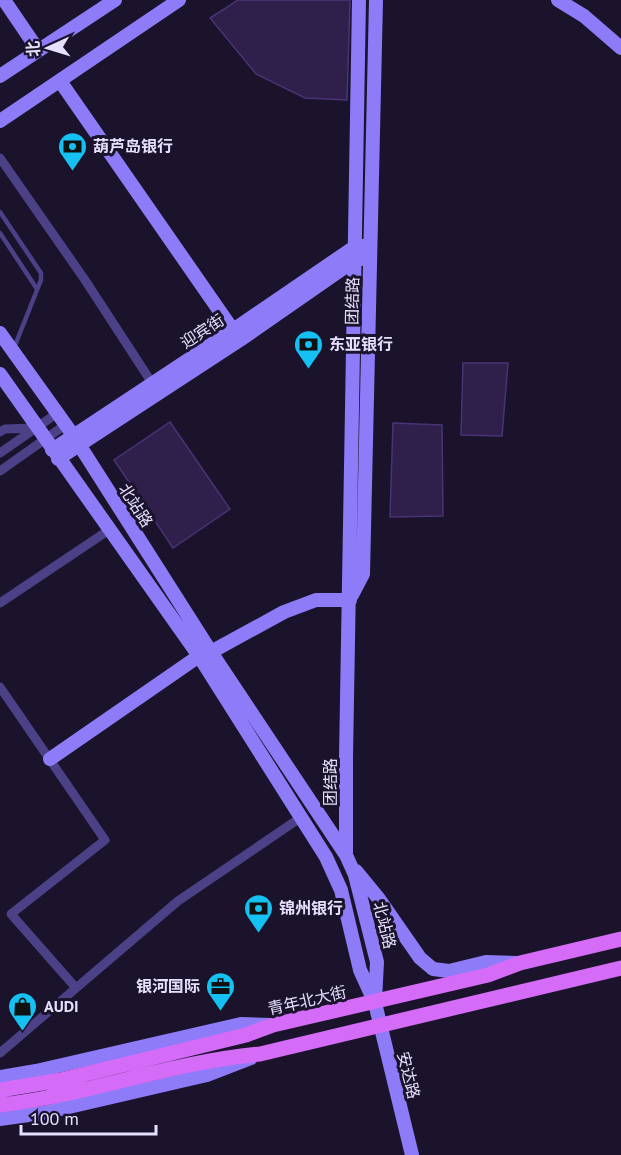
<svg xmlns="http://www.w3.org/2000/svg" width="621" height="1155" viewBox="0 0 621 1155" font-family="'PT Sans','Noto Sans SC',sans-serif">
<rect width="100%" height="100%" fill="#1a132b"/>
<path fill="#2e204b" stroke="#493376" stroke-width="1.5" d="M238,0H350L347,100L305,98L256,74L210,18Z
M463,363H508L502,436L461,435Z
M170,422L230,509L173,548L114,460Z
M393,423L442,425L443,516L390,517Z"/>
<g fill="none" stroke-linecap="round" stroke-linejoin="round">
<path stroke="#4c4187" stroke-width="4.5" d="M0,212L41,273V280L14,348
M0,233L37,289"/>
<path stroke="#4c4187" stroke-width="9" d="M0,158L85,280L154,386
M0,432L5,429L36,428
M0,453L56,414
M0,471L65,425
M0,603L109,530
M0,687L105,840L11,914L76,988
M0,1053L178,901L300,818"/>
<path stroke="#8d7bf8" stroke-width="14" d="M4,0L38,50
M558,0L584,16L621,48
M0,76L115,0
M60,81L237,336
M0,121L179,0
M0,333L73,435L211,652L346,855L355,875L377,962L375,1001
M0,374L199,656L326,857L341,890L360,970L375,1003L412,1155
M52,450L233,330L356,246H363
M58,459L240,340L355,260L361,259
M352,595L363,574L376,0
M50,759L199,656L211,652L284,612L316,600H350
M346,855V758L359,0
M356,871L379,899L420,958L433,969L449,971L486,962L518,963
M0,1077L36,1071L241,1024L271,1025
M0,1119L43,1113L207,1075L251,1058"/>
<path stroke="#d46cf7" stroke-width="15" d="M0,1090L61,1080L246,1035L273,1025L488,975L520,963L621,939
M0,1105C88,1095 172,1062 260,1054L621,968"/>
</g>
<defs>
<symbol id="bank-pin" viewBox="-11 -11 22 30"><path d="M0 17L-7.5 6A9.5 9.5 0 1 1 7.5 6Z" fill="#15c1f3" stroke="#1a132b"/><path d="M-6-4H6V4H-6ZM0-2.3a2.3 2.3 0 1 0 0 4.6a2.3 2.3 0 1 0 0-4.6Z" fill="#111"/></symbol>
<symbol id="office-pin" viewBox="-11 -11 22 30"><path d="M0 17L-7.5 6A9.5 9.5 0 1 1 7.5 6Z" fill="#15c1f3" stroke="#1a132b"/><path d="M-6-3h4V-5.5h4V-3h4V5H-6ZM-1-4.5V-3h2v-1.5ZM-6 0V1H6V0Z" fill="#111"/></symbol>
<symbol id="shop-pin" viewBox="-11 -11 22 30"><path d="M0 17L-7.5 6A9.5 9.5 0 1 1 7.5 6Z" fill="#15c1f3" stroke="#1a132b"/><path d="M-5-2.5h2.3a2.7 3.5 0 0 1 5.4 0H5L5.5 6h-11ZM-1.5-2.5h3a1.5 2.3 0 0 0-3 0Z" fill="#111"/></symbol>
</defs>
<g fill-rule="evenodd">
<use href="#bank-pin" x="56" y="130" width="33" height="45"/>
<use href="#bank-pin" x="292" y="328" width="33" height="45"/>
<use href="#bank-pin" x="242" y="892" width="33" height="45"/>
<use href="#office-pin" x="204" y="970" width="33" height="45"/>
<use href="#shop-pin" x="6" y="990" width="33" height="45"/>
</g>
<g text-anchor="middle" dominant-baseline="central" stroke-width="6" stroke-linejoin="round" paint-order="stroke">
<g font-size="16" font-weight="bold" fill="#e6dffd" stroke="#1a132b" text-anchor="start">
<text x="93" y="146">葫芦岛银行</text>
<text x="329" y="344">东亚银行</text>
<text x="279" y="908">锦州银行</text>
<text x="200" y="986" text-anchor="end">银河国际</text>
<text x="44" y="1006">AUDI</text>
</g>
<g font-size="16" fill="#e6dffd" stroke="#1a132b">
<text transform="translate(352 301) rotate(-89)">团结路</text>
<text transform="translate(202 331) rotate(-33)">迎宾街</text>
<text transform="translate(136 505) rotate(57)">北站路</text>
<text transform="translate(330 782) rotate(-90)">团结路</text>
<text transform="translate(385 925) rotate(76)">北站路</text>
<text transform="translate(307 1000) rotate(-13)">青年北大街</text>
<text transform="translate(409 1075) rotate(76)">安达路</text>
</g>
</g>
<g transform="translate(48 48) rotate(266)" stroke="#1a132b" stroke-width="4.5" paint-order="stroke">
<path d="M0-4.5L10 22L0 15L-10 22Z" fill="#e6dffd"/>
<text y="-9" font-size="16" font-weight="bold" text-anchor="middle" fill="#e6dffd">北</text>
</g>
<path d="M21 1125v9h135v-9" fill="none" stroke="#e6dffd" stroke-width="3"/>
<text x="30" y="1125" font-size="18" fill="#e6dffd" stroke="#1a132b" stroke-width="4.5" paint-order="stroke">100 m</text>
</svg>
